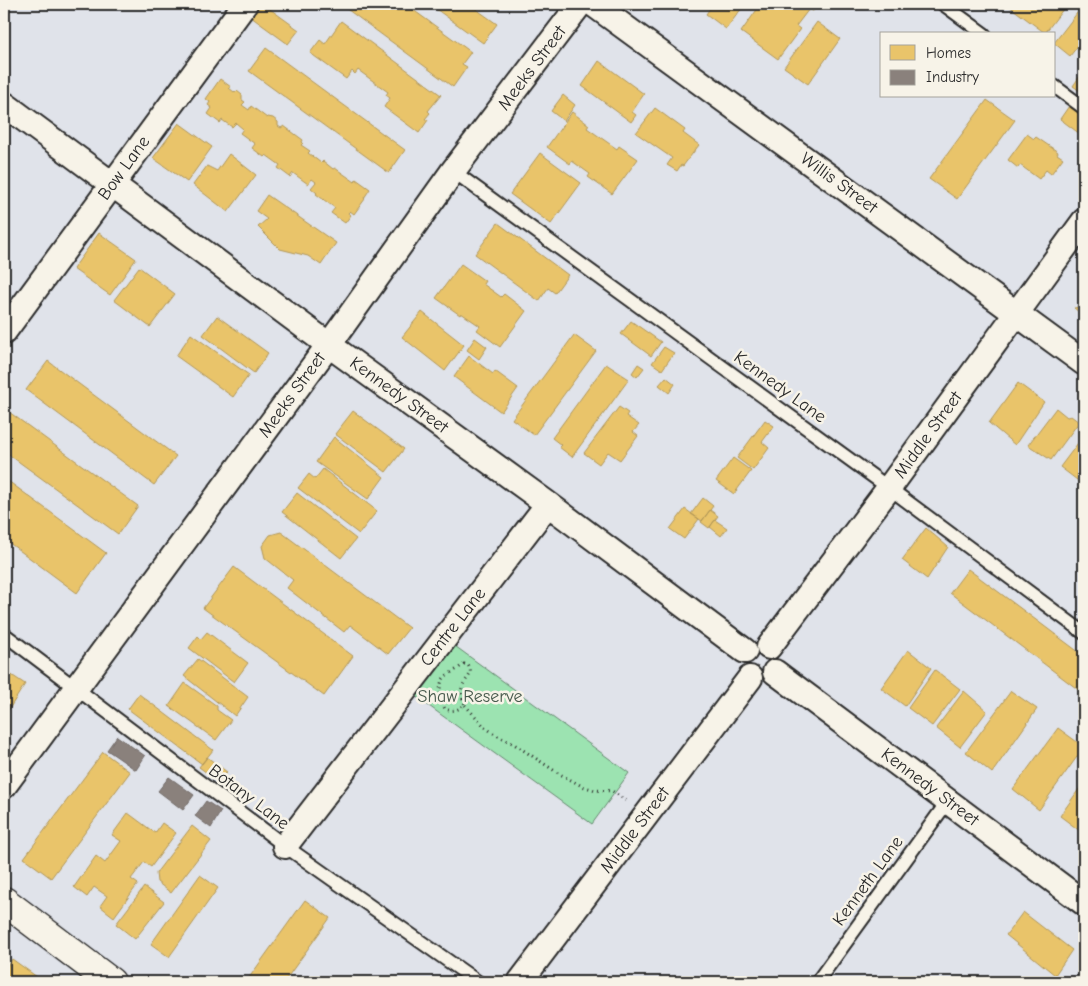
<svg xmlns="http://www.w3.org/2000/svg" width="1088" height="986" viewBox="0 0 1088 986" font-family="'Comic Neue',sans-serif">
<rect width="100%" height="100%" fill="#e0e3ea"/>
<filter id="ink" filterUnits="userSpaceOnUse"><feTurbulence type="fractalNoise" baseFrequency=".02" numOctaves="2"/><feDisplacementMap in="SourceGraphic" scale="10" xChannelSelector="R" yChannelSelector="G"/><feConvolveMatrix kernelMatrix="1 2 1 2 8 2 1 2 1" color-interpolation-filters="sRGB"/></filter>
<g filter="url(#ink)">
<path fill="#9ce3b1" stroke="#64876e" d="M448,641L629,773L592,824L411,693Z"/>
<path fill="#e9c46a" stroke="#b09657" d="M261,4H263L299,30L288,44L251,17Z
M340,4H387L395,10L400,4H405L471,52L462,64L467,67L453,87Z
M429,4H469L497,24L483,43Z
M713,4H745L726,29L706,14Z
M761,4H819L813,11L809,9L796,26L800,29L778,59L741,32Z
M1011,4H1067L1045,33L1009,6Z
M1084,4V38L1070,56L1054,43Z
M341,21L441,95L428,111L430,113L425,119L428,120L419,133L384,107L390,98L386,95L388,92L358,70L355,74L352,71L346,79L310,53L320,40L325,44Z
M817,22L840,39L808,84L784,67Z
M266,48L405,150L389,173L249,71Z
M599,61L644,94L632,112L636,115L631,122L582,86Z
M1084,70V94L1073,86Z
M220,79L231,87L229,88L234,92L235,91L236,92L237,91L242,95V100L245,102L242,105L249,110L251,106L267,118L268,117L273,118L278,122V126L281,128L284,126L303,140L302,142L303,143L301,145L310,151L308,153L321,163L323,161L333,169L335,168L355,182L356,179L370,189L364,198L365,199L354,214L350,211L348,213L351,215L345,223L331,213L335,208L316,194L317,193L311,188L316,182L312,179L308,184L293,173L290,177L278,168L280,165L266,155L264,157L252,148L255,144L240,133L243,129L236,123L232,127L222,120L220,123L208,114L212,108L208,105L210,102L206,99Z
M563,95L575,105L564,121L551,111Z
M987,100L1015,120L957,199L929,179Z
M1069,106L1084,117V137L1060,119Z
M655,108L685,130L683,133L699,145L683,166L681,165L677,171L667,165L672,158L636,133Z
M572,112L589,125L587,128L617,149L619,146L638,159L612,194L588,177L590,174L572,161L570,164L547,147Z
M179,123L212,147L187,182L153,158Z
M1027,134L1034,139L1036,137L1058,152L1057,154L1063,158L1051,174L1046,170L1039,179L1020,165L1018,168L1008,160Z
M540,153L581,183L551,224L510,194Z
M229,154L256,175L228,212L193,185L207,166L217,171Z
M267,195L336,243L321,265L308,256L280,249L258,227L267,219L256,211Z
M498,223L568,275L555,293L548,288L539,301L475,254Z
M99,233L136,259L110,295L73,269Z
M461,264L485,281L483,284L501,297L504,294L526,311L500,347L477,330L480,326L461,313L460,315L436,298Z
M139,267L175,294L150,327L114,300Z
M1084,306V316L1074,308Z
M422,312L464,345L445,371L402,337Z
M217,316L268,353L254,373L203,335Z
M631,321L661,342L651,356L621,334Z
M191,334L249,375L233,397L176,356Z
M574,335L596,351L534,435L512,419Z
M475,338L487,347L479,359L467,350Z
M664,347L674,353L662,370L652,363Z
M469,356L493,374L495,371L518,388L501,412L454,377Z
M48,361L176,456L154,485L26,390Z
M606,364L629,379L572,457L559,447L561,445L552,438Z
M638,364L644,368L637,377L632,373Z
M666,377L675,384L669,393L659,385Z
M1018,383L1044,402L1015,445L989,423Z
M619,407L628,413L626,416L639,425L633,432L638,436L620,460L608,452L599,464L584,453Z
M1056,408L1067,417L1071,416L1079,422L1051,460L1028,445Z
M353,411L404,449L386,472L335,434Z
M9,412L138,506L118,534L4,451V419Z
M765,420L774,426L762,442L769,448L753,470L737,458Z
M1084,435V480L1081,483L1060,467Z
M334,437L384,477L368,499L316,462Z
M733,458L751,471L734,494L716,481Z
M323,469L377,511L359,534L298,488L309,474L315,479Z
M4,478L106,553L77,593L4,539Z
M297,493L356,539L341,558L282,512Z
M703,498L713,506L702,521L691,514Z
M685,509L699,519L684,539L670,529Z
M710,510L718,516L709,528L701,522Z
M715,520L727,528L721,536L710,527Z
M926,528L948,547L927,579L902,560Z
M281,532L409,628L388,654L350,625L344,632L287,588L293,580L265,558L262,546L270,535Z
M234,567L353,656L324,696L203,608Z
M968,569L1084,656V694L950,593Z
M207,632L248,663L234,682L189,648L198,636L201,639Z
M908,650L931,668L905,706L881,688Z
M198,659L248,697L235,716L184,676Z
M4,670L25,684L4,717Z
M935,670L960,689L932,726L908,708Z
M185,683L217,706V710L231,720L216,740L169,706Z
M964,691L987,711L960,747L936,728Z
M1011,691L1037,709L992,773L966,752Z
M139,694L213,750L202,764L128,709Z
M1058,728L1084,747L1039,810L1013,789Z
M103,752L130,772L51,878L24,858Z
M207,757L227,772L219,782L199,767Z
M1084,782V834L1060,816Z
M128,813L155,833L162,823L176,833L151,867L144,862L131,879L138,884L114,917L100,906L107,896L94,887L87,897L74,887L96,856L105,863L121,841L112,835Z
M192,826L211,841L171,893L157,882L156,873Z
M200,875L218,888L169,957L151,944Z
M144,887L164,902L135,939L116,924Z
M305,900L330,918L284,982H246Z
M1023,912L1072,950L1055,975L1006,935Z
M12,959L37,977L33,982H4V971Z"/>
<path fill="#8a817c" stroke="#6e6764" d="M117,736L145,756L136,770L107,750Z
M169,777L194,795L183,810L158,791Z
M206,801L221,811L211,828L195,816Z"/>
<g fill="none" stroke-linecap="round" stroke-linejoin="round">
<defs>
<path id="lane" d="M943,4L984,34
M1054,86L1084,108
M453,171L889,488L1084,633
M4,634L285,846L478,982
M817,982L948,801"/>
<path id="street" d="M593,4L1084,363
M4,104L329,345L548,504L745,651
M4,332L245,4
M769,647L889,488L1084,221
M775,672L1084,903
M4,786L336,335L453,171L580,4
M285,846L548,504
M520,982L750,678"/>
<path id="secondary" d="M4,901L111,982"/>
</defs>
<use href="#lane" stroke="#2b2b2b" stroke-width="16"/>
<use href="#street" stroke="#2b2b2b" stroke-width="28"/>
<use href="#secondary" stroke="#2b2b2b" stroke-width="31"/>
<path stroke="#2b2b2b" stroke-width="3" stroke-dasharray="1 4" stroke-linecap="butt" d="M464,664L468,665C475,676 464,678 462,688C460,694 463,699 465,705C457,710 454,712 445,709C441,701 437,686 444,678C446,675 451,673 454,671C458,669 461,666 464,664Z
M465,705L485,727L496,735L514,744L558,773L582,786L595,790L612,791L628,802"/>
<use href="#lane" stroke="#f7f3e8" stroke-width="12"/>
<use href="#street" stroke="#f7f3e8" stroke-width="24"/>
<use href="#secondary" stroke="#f7f3e8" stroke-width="28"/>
</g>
</g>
<g text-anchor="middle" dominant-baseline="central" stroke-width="5" stroke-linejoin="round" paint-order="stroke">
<g font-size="18" fill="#2b2b2b" stroke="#f7f3e8">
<text transform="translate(532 68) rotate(-53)">Meeks Street</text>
<text transform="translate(124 168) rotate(-54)">Bow Lane</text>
<text transform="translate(839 183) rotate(36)">Willis Street</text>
<text transform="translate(780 387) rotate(36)">Kennedy Lane</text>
<text transform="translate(292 395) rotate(-54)">Meeks Street</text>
<text transform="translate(399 395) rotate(36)">Kennedy Street</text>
<text transform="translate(928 435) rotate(-54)">Middle Street</text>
<text transform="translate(453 627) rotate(-52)">Centre Lane</text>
<text transform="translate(930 787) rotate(37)">Kennedy Street</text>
<text transform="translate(249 797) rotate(37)">Botany Lane</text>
<text transform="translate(635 830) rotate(-53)">Middle Street</text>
<text transform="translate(868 881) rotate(-54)">Kenneth Lane</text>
</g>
<g font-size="18" fill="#47594c" stroke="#f7f3e8">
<text x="470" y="696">Shaw Reserve</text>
</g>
</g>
<rect width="1088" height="986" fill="none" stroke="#f7f3e8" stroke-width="20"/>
<rect x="10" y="10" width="1068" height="966" fill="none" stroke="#2b2b2b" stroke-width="2" filter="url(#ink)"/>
<rect x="880" y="32" width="175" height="65" fill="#f7f3e8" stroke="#a5a39c"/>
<rect x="890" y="45" width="25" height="15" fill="#e9c46a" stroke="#a5a39c"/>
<text x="926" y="58" font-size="15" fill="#2b2b2b">Homes</text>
<rect x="890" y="70" width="25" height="15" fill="#8a817c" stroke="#a5a39c"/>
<text x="926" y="82" font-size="15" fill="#2b2b2b">Industry</text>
</svg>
